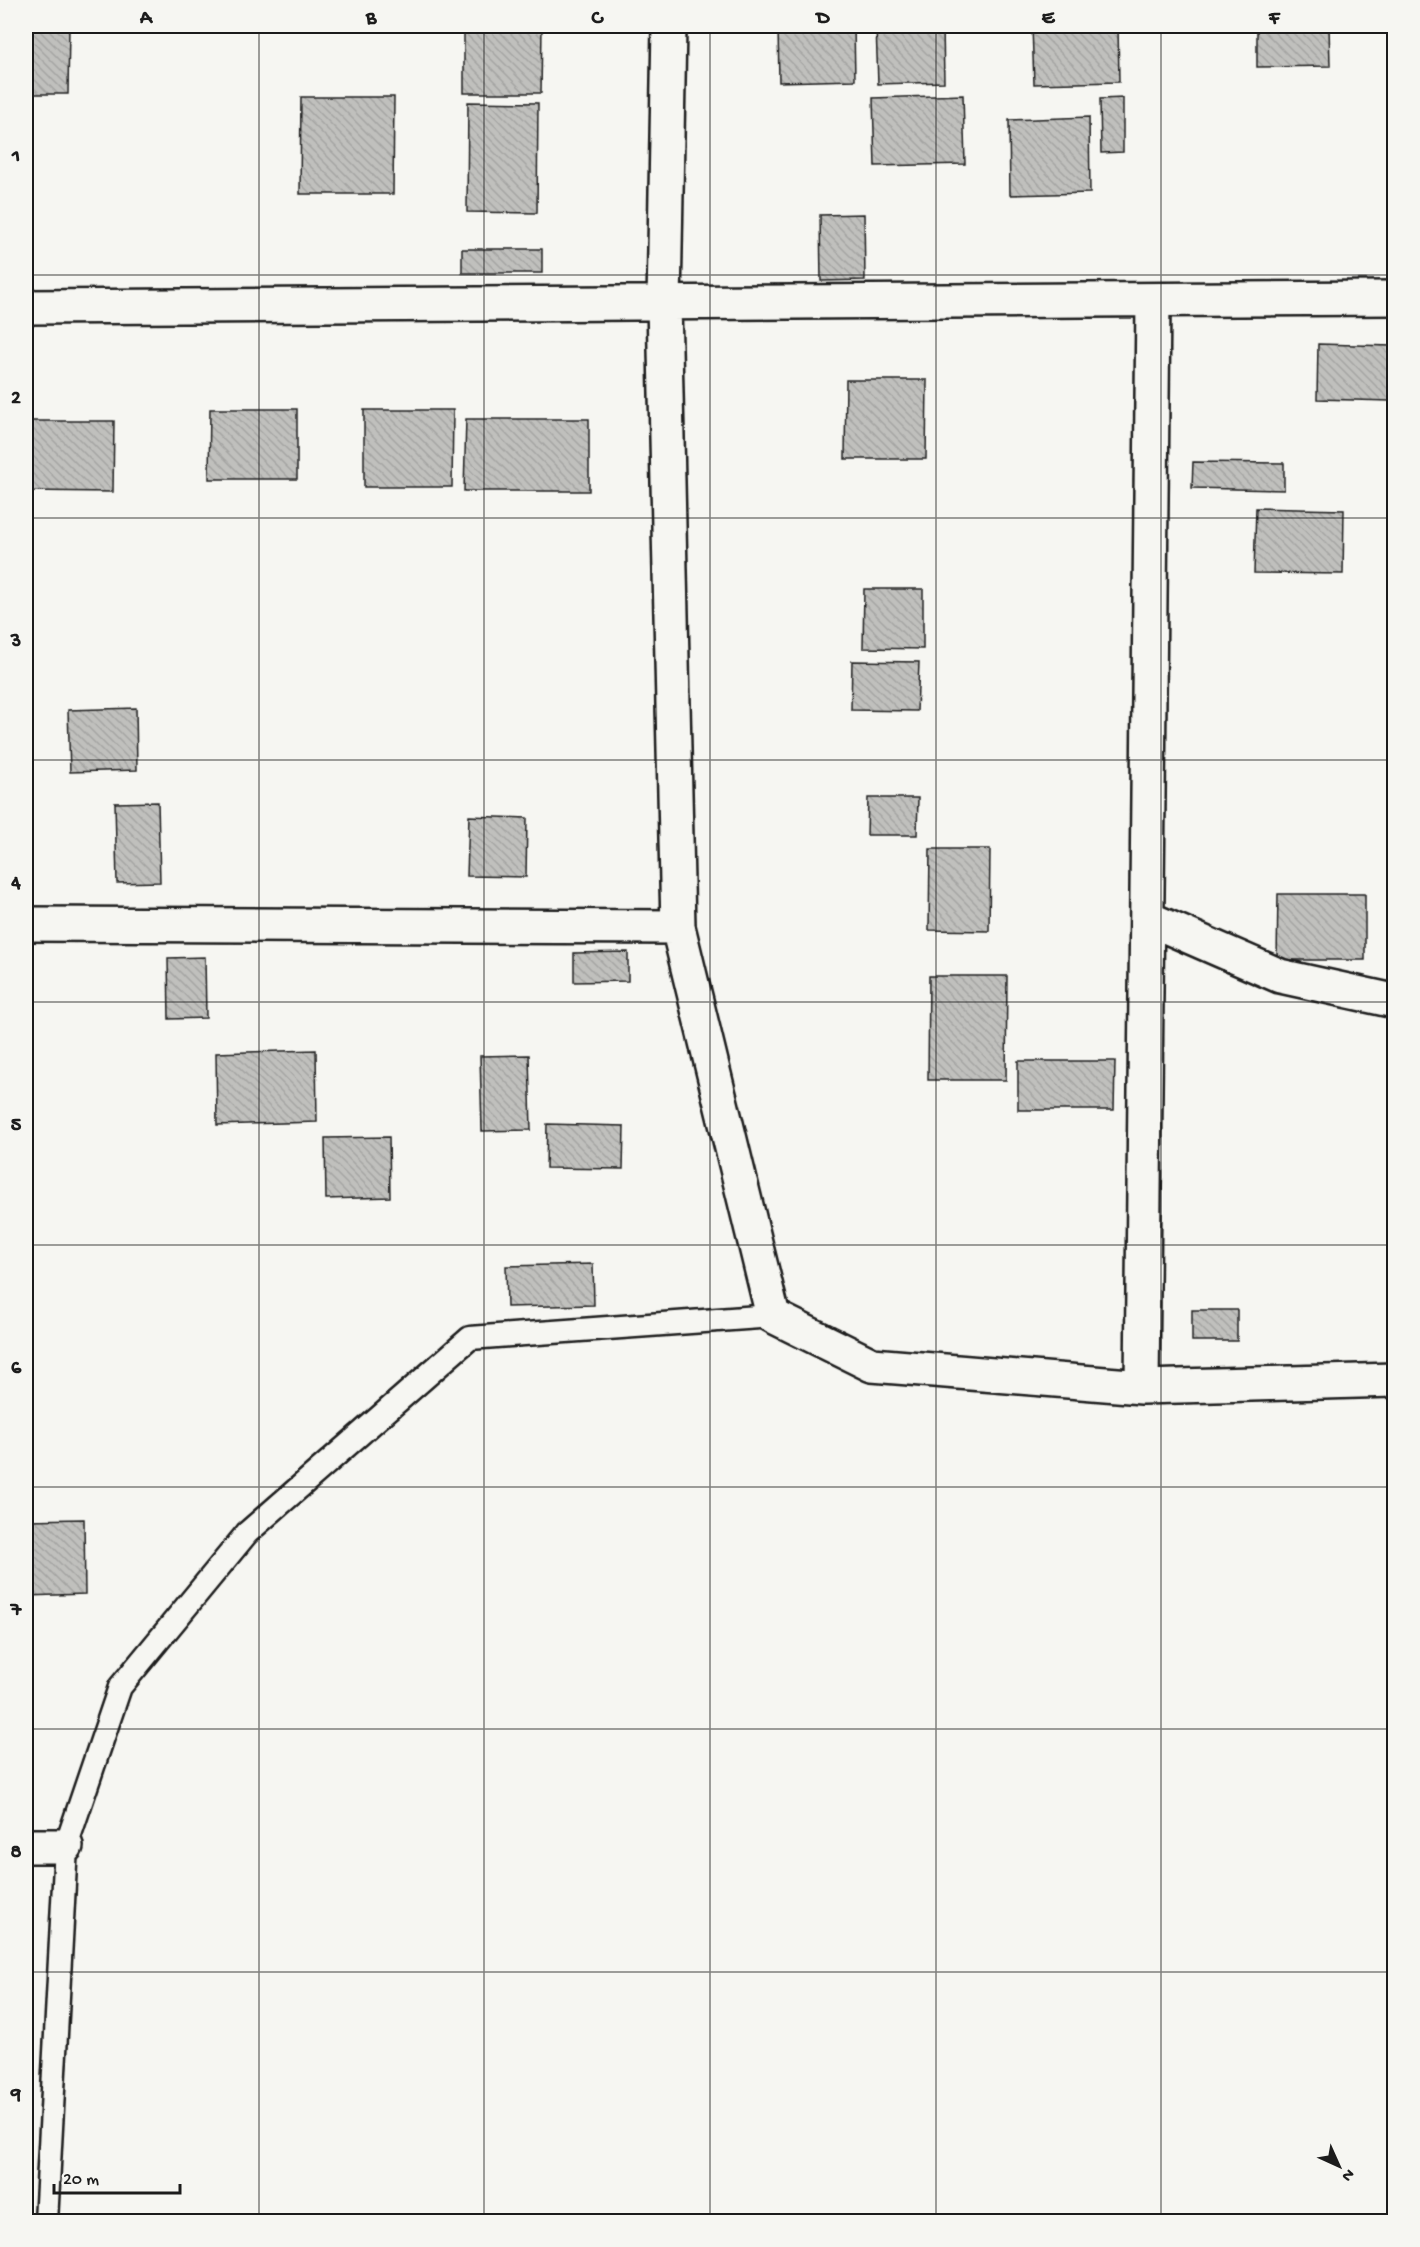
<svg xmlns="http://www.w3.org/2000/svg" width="1420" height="2247" viewBox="0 0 1420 2247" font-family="'Gochi Hand',sans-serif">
<defs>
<pattern id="building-back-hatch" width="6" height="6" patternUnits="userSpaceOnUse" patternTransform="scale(1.5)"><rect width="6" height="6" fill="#c0c0bd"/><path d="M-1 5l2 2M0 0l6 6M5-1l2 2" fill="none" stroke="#a4a4a2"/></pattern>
</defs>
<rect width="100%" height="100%" fill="#f6f6f2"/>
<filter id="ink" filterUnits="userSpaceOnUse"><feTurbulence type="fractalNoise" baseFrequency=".0167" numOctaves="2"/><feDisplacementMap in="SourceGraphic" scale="12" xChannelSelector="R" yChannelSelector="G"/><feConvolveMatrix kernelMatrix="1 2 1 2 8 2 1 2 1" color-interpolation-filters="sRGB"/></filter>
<g filter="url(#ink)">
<path fill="url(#building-back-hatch)" stroke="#1c1c1c" stroke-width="1.5" d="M26,26H69L68,94H26Z
M464,26H542L541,93H464Z
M778,26H854L855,80L779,82Z
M876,26H943L944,82L878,84Z
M1032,26H1118L1119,82L1034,84Z
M1257,26H1329L1330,66L1257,67Z
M963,95L965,164L875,166L873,98Z
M301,97H394L393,194H300Z
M1123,98V152L1101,153L1100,99Z
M468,102L538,103L537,213L467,212Z
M1089,117L1090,193L1010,195L1009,120Z
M864,214L865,280L821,281L820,215Z
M462,249H542V273H462Z
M1318,344L1392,346L1390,401L1317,399Z
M846,380H927L926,459H845Z
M210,409H297V479H209Z
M364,410H453L452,487H364Z
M466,419H589V491H464Z
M26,421H114L113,492L26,491Z
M1193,462L1284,463V490L1192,488Z
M1256,508L1344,510L1343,574L1254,573Z
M1392,516H1394V585H1390Z
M864,589H923V649L863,648Z
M852,661L919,662L917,711L851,710Z
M136,708L137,770L70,772L68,710Z
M868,798H918L917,835H867Z
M158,802L160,882L117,883L115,803Z
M469,816L527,818L526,877L467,876Z
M930,849H990L989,931L929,930Z
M1278,894H1365V960H1277Z
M628,952V981L574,982V953Z
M205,957L206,1018L169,1019L168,958Z
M929,976H1007L1006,1080H928Z
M316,1050L317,1122L217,1125L216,1053Z
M529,1055L531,1130L482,1131L480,1056Z
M1018,1061H1115L1114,1110H1018Z
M547,1124L624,1126L623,1169L546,1168Z
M389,1137L390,1197L326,1199L325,1138Z
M593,1264L594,1305L507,1307L506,1266Z
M1192,1310H1237V1341H1192Z
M84,1519L85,1594L26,1596V1520Z
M26,1871H28L30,1946H26Z"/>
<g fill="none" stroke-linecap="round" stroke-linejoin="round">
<defs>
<path id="lane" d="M46,2222L66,1846L120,1687L247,1533L470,1338L773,1316"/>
<path id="street" d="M669,26L664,304L678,927L773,1316L872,1365L1142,1387L1394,1380
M26,307L1394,298
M1147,918L1280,976L1394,1001
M26,924L678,927
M1142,1387L1153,301
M26,1846H66"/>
</defs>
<use href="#lane" stroke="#1c1c1c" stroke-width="27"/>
<use href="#street" stroke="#1c1c1c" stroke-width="38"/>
<use href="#lane" stroke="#f6f6f2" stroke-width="22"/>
<use href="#street" stroke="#f6f6f2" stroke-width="33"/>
</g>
</g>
<path fill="none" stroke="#1c1c1c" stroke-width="1.5" stroke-opacity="0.55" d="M259,26V2222M484,26V2222M710,26V2222M936,26V2222M1161,26V2222M26,275H1394M26,518H1394M26,760H1394M26,1002H1394M26,1245H1394M26,1487H1394M26,1729H1394M26,1972H1394"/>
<rect width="1420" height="2247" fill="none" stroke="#f6f6f2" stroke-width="66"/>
<g transform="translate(1339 2166) rotate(135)" stroke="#f6f6f2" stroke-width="4.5" paint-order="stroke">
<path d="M0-4.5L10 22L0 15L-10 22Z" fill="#1c1c1c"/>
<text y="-9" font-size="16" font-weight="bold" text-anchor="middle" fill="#1c1c1c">N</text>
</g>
<path d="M54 2184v9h126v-9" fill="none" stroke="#1c1c1c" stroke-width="3"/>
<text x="63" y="2184" font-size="18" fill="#1c1c1c" stroke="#f6f6f2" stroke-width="4.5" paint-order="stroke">20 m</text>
<rect x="33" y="33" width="1354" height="2181" fill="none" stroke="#1c1c1c" stroke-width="2"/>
<g font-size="20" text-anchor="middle" font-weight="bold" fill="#1c1c1c">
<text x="146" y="23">A</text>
<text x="371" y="23">B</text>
<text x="597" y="23">C</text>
<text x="823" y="23">D</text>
<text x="1048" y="23">E</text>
<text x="1274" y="23">F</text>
<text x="16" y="161">1</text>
<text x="16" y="403">2</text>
<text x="16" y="646">3</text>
<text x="16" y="888">4</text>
<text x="16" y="1130">5</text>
<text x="16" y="1373">6</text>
<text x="16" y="1615">7</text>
<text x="16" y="1857">8</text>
<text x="16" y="2100">9</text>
</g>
</svg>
